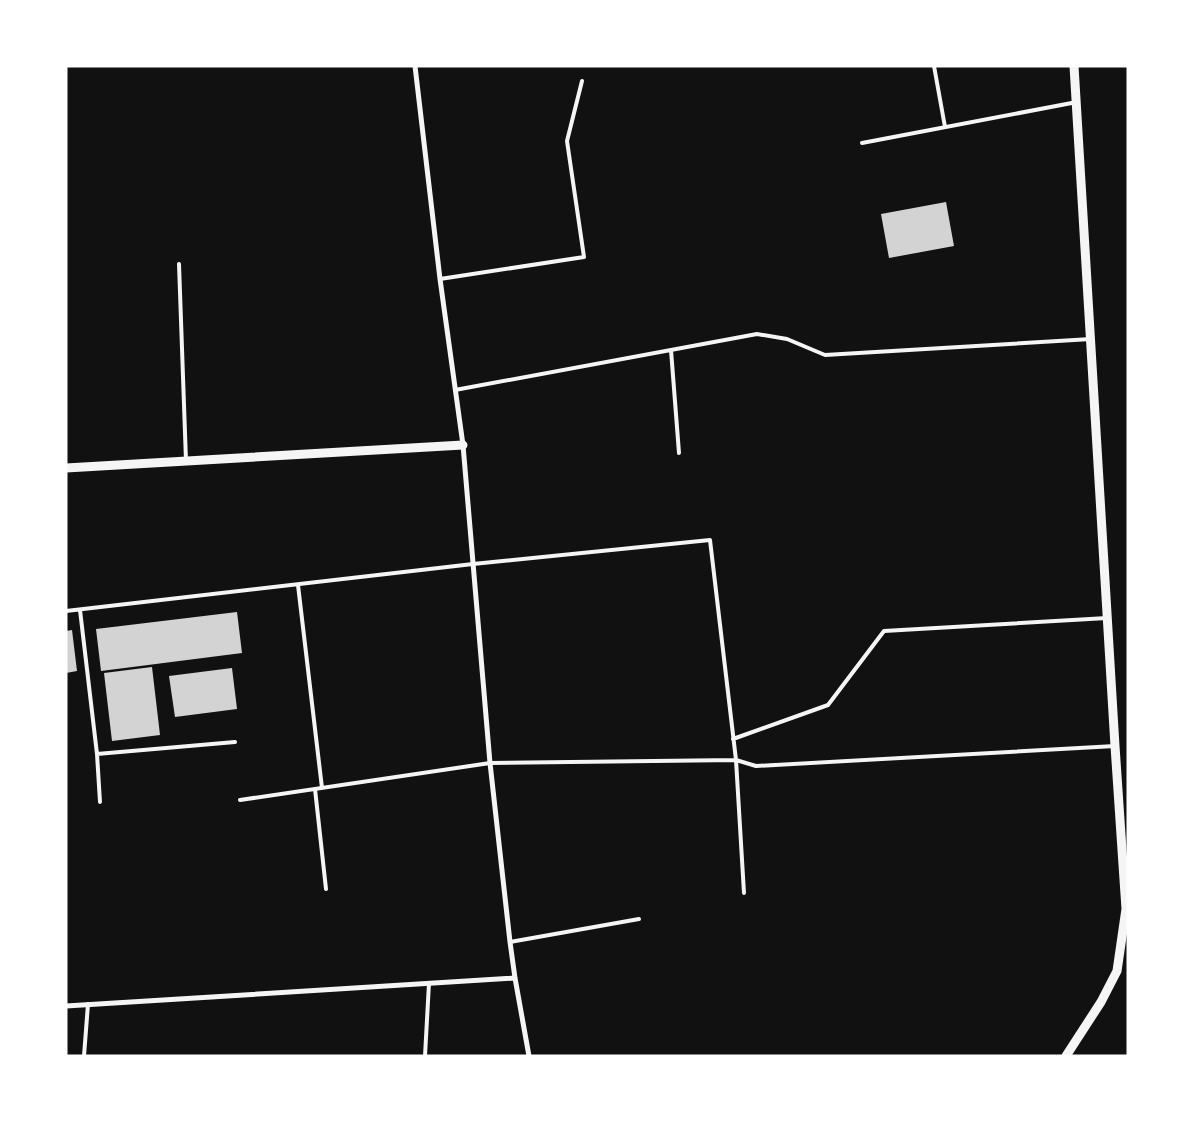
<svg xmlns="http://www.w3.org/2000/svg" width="1194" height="1122" viewBox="0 0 1194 1122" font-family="'Source Sans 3',sans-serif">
<rect width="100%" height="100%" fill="#111"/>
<path fill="#d3d3d3" d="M946,202L954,246L889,258L881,214Z
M237,612L242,653L101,671L96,629Z
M72,630L77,671L66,673V631Z
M152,667L160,735L112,741L104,673Z
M232,668L237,709L175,717L169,676Z"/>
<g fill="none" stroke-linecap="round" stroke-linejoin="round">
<path stroke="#f5f5f5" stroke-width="4" d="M934,66L945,127
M862,143L1077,102
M179,264L186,461
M440,279L584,257L567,141L582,81
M671,350L679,453
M455,390L757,334L787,339L825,355L1091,339
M298,585L322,788
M80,610L97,754L100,802
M66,611L473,564L710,540L736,760L744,893
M733,739L828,705L884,631L1107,618
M97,754L235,742
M315,789L326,889
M240,800L490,763L736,760L756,766L1115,746
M510,942L639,919
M84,1056L88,1004
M425,1056L429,983"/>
<path stroke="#f5f5f5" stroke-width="5" d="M415,66L440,279L463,445L490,763L510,942L515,978L529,1056
M66,1006L515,978"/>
<path stroke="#f5f5f5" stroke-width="9" d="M66,468L463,445
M1066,1056L1101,1002L1117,971L1126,909L1115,746L1074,66"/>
</g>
<rect width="1194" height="1122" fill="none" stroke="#ffffff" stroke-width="135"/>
</svg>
